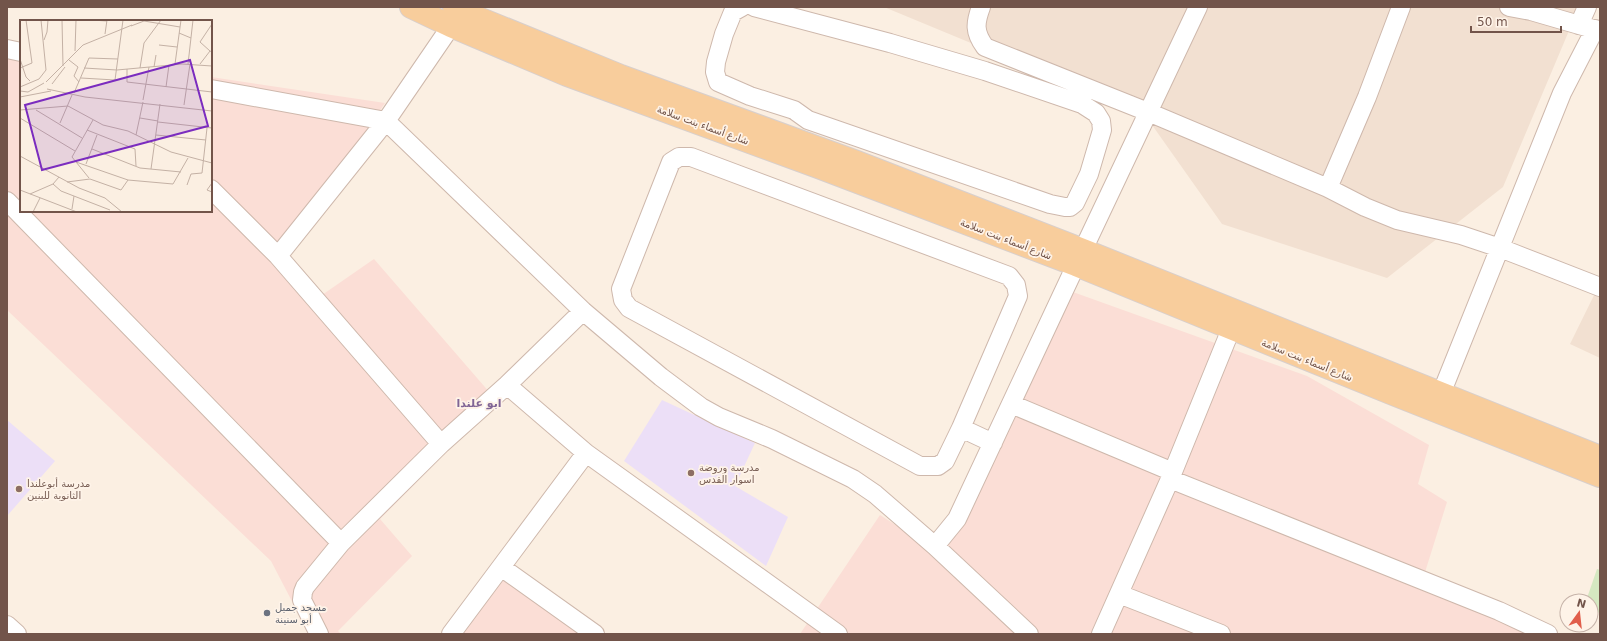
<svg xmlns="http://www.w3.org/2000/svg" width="1607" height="641" viewBox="0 0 1607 641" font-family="'DejaVu Sans',Vazirmatn,sans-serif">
<rect width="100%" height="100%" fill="#fbefe2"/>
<path fill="#f2e0d1" d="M884,7H1579L1503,187L1387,278L1222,224L1145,115Z
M1600,283V358L1570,344Z"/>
<path fill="#fbded6" d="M7,47L21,49V211H211V77L385,103L283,252L322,295L374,259L497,401L380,519L412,556L338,631L341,634H309L271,561L7,310Z
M1059,287L1307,376L1429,445L1418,484L1447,502L1421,585L1547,634H800L880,515L941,554Z
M501,568L595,634H452Z"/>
<path fill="#ecdff7" d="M662,400L755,443L735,486L788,517L766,566L624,461Z
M7,420L55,461L7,516Z"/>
<path fill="#d5e8c1" d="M1597,569L1600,570V613L1591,610V601H1586Z"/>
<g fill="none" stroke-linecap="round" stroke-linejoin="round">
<defs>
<path id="minor" d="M742,7L733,12L724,34L716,62L715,72L718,82L750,96L794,110L808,120L1050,204L1065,207H1070L1075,203L1089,174L1102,130L1101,121L1096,113L1082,104L985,71L890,43L754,7
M981,7C975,23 974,32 985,47L1148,112L1328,188L1365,207L1397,220L1461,235L1500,248L1600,287
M1509,7L1531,11L1600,31
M1579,25L1587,7
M7,49L21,52
M211,89L386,121L583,311L661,377L701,407L719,417L772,439L853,479L875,494L935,546L1029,634
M1328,188L1367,97L1401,7
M211,189L278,256L441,444
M7,201L341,543
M1083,250L1198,7
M278,256L386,121L451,26
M507,385L586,453L838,634
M1441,394L1562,93L1595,29
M1011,404L1173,472
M961,428L1018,296L1016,285L1009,276L691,157H679L671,162L621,289L623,300L629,308L920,466H938L945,461L961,428L993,443
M1170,479L1499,611L1548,634
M935,546L957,519L1076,265
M501,567L595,634
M1119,594L1221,634
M7,625L17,634
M319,634L302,600L303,592L305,587L341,543L441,444L507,385L583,311
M451,634L586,453
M1101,634L1170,479L1231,329"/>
<path id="major" d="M411,7L451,26L567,75L818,167L1076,265L1393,394L1600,476
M454,7L476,17L621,76L857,162L1083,250L1600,457"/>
</defs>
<use href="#minor" stroke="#ceb8ac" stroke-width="20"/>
<use href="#major" stroke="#d8cfcc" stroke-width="24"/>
<use href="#minor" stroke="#fff" stroke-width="18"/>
<use href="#major" stroke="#f8cd9c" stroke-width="22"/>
</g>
<g fill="#8d6e63" stroke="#fef3e8" stroke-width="1.5">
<circle cx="691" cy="473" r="4"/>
<circle cx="19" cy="489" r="4"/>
</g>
<circle fill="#6b7280" stroke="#fef3e8" stroke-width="1.5" cx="267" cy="613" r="4"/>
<g text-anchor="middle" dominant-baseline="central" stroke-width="3.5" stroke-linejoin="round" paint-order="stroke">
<g font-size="10" fill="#72544a" stroke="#fef3e8">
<text transform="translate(703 125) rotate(20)">شارع أسماء بنت سلامة</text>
<text transform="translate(1006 239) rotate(21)">شارع أسماء بنت سلامة</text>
<text transform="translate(1307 360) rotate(22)">شارع أسماء بنت سلامة</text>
</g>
<g font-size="10" fill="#785e54" stroke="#fef3e8" text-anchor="start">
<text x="699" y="467">مدرسة وروضة<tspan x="699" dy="12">اسوار القدس</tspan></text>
<text x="27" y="483">مدرسة أبوعلندا<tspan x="27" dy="12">الثانوية للبنين</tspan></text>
</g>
<g font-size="10" fill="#5b616d" stroke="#fef3e8" text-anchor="start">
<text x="275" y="607">مسجد جميل<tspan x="275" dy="12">أبو سنينة</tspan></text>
</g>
<g font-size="11" font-weight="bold" fill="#806595" stroke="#fef3e8">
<text x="479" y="403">ابو علندا</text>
</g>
</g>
<g transform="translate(20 20)">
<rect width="192" height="192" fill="#fbefe2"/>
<path fill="none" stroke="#c4b1a5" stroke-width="1" d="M42,0L43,46M72,0L87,1M111,6L124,1L160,7M159,13L171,18M85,14L87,0M24,20L27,12L28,0M139,25L157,27M55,31L56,0M190,31L180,22L192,4M0,39L6,57L10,61M49,40L58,47L54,56L59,62M155,44L161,0M168,44L173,0M180,44L190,31L192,32M134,47L136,35M0,48L12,43L6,0M64,48L97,50L162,44L192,46M120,48L124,23L141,0M107,49V62L192,72M61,58L95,60L103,0M26,62L63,25L112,5M32,64L45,47M0,67L19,59L26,50L21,0M146,67L149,45M27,69L65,77L192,91M0,71L8,72L24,63M54,73L69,38L98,39M0,77L31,71M123,80L129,47M164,85L170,44M0,90L48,86L83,105L108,111L151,132L192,143M16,90L62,118M0,98L55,131M120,98L138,101M138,102L192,108M40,103L52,75M67,110L115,129L116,146M116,115L123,82M136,115L186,120M72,129L120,148L161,152M0,136L59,168L85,178L102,192M56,142L108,160L153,164L168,138M66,144L77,115M131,149L140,84M69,158L52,137L73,100M47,162L70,159L101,170L108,160M192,163L187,170L192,172M33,164L41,171L90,190M167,165L171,154L182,153L187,108M0,170L57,192M10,174L33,164L39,157M52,189L54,176M13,192L20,178"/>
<path fill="#7b2cbf" fill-opacity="0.15" stroke="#7b2cbf" stroke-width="2" d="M170,40L188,106L22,150L5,85Z"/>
<rect width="192" height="192" fill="none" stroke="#72544a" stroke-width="2"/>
</g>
<rect width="1607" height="641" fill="none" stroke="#72544a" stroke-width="16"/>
<g transform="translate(1579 613) rotate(15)"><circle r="19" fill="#fef3e8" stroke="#c6b3a9"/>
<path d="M0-3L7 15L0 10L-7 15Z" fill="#e15e4b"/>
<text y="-6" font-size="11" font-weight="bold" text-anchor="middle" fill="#72544a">N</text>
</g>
<path d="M1471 26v6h90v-6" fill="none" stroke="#72544a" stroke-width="2"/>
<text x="1477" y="26" font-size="12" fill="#72544a" stroke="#fef3e8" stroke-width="3" paint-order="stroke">50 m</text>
</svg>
